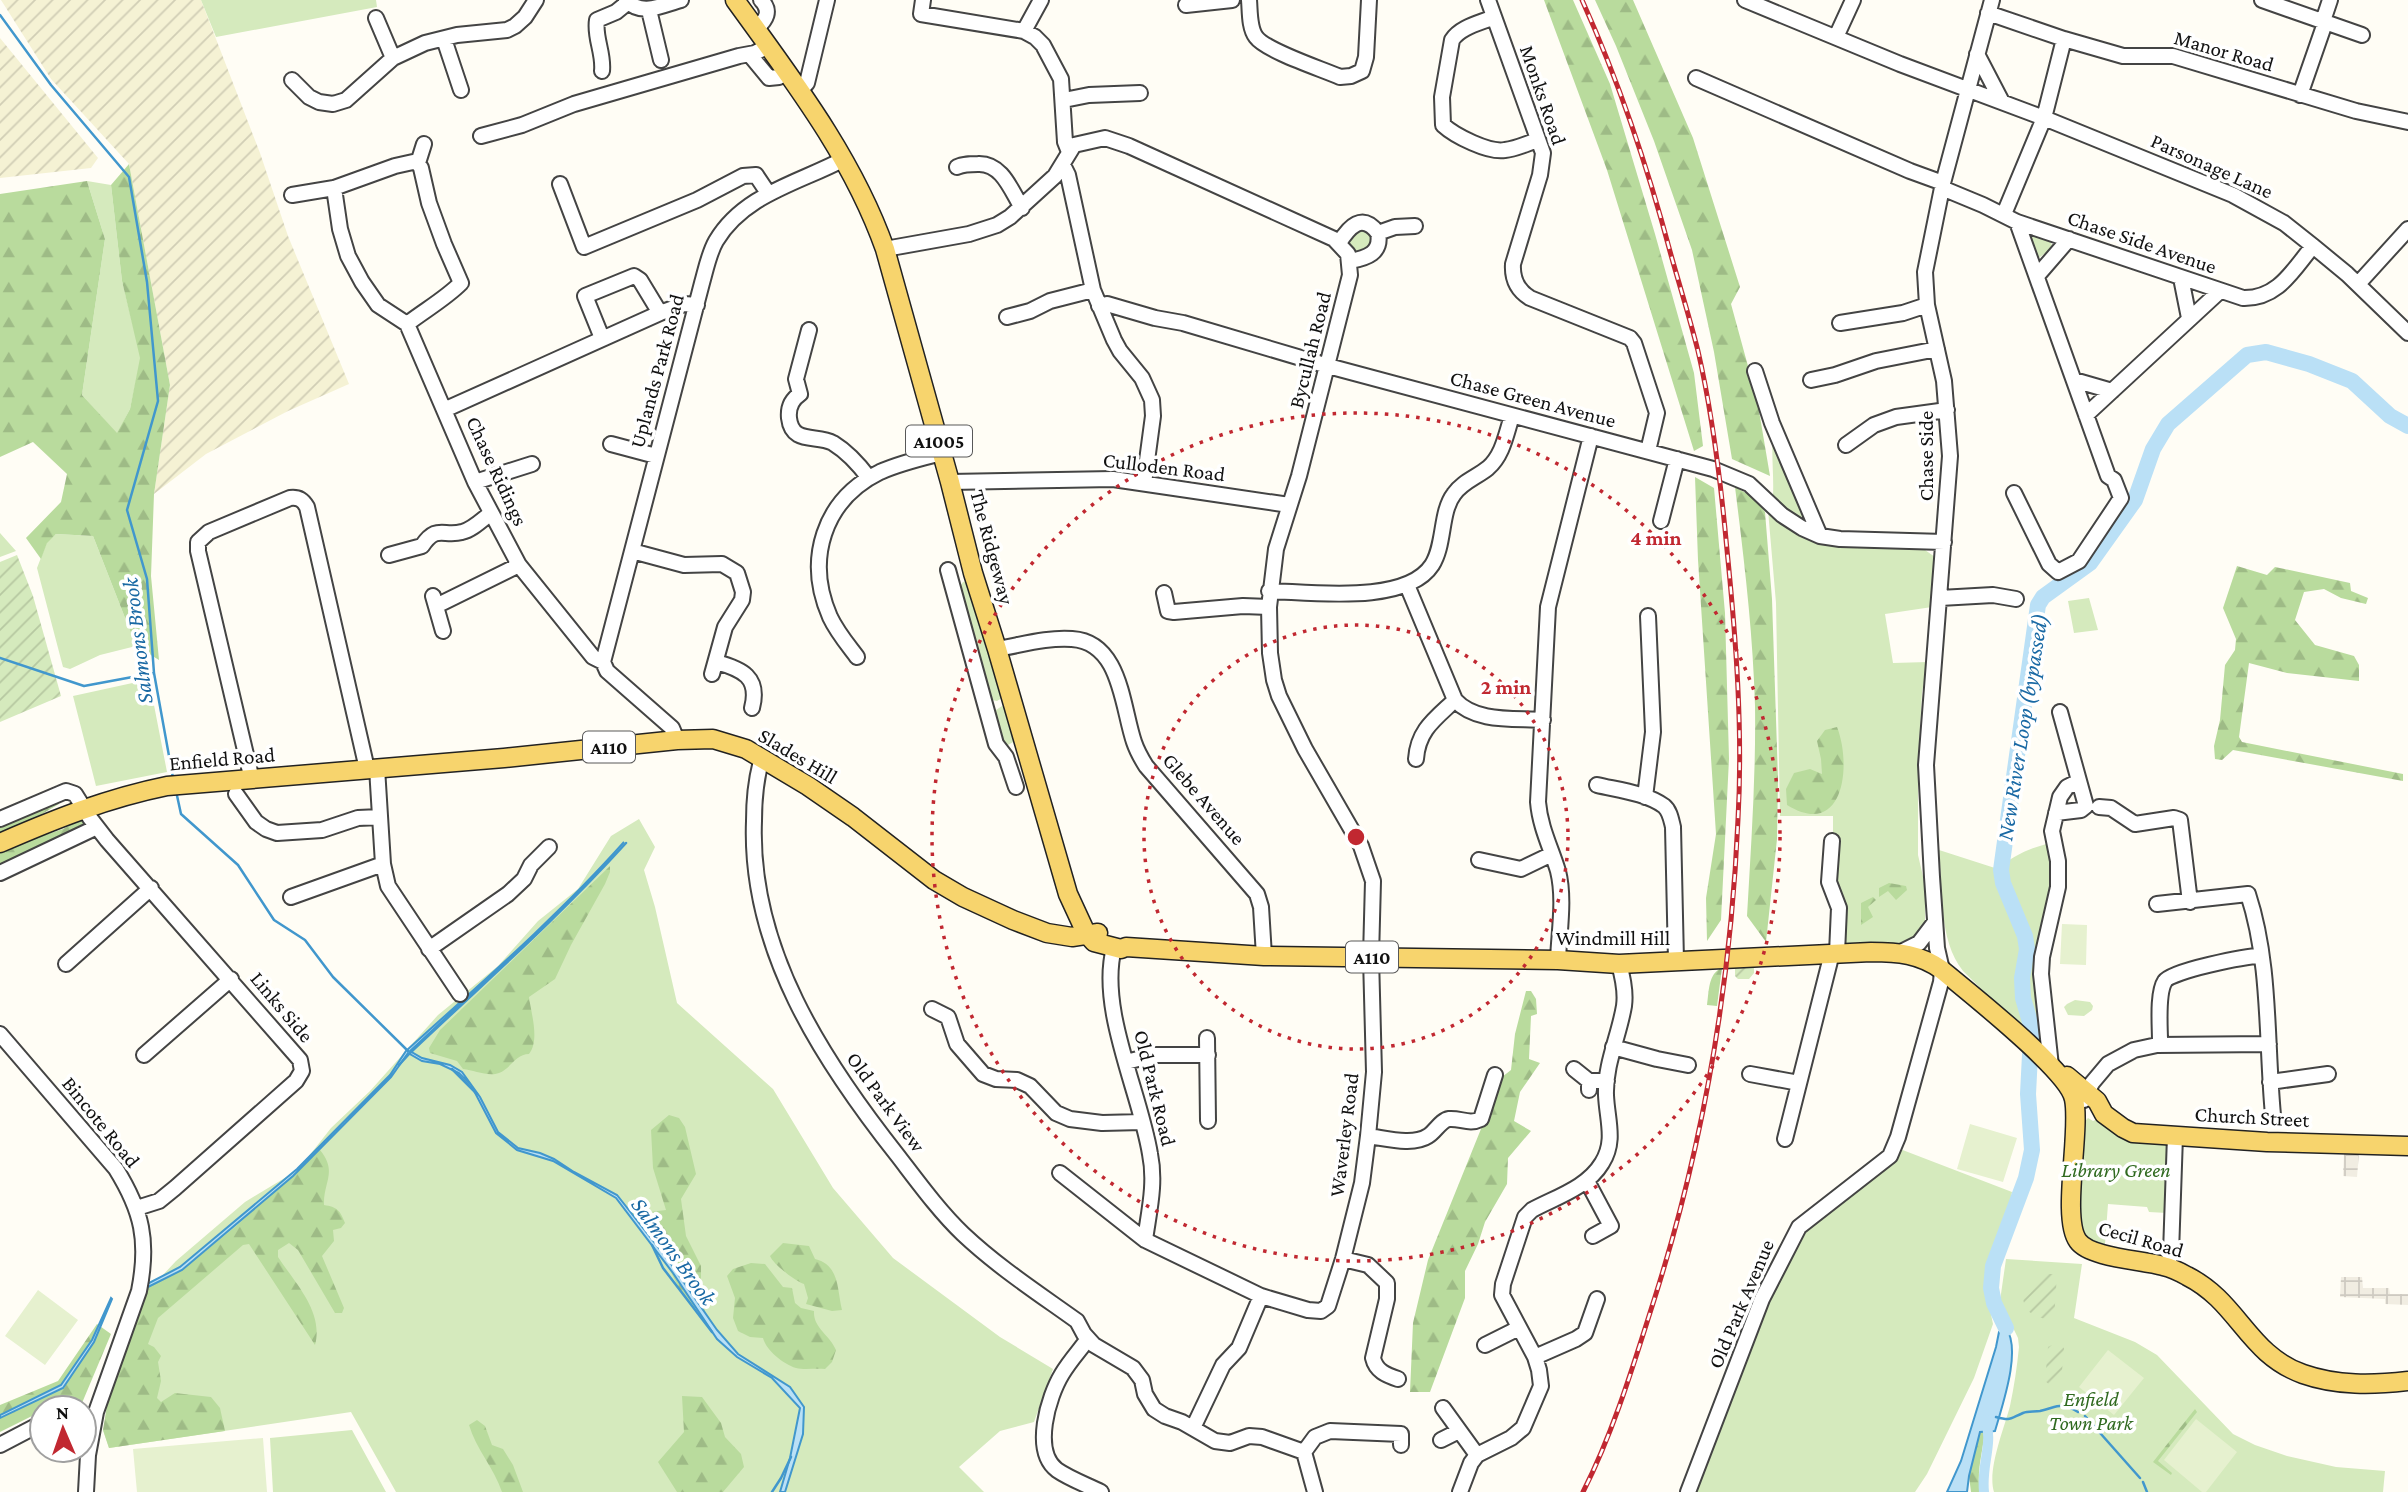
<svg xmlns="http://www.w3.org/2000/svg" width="2408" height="1492" viewBox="0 0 2408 1492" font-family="'Crimson Pro',serif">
<defs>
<pattern id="farmland-furrows" width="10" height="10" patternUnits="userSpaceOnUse" patternTransform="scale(1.75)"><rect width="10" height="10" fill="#f5f2d4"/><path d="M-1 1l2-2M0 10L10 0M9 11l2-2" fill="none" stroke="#d1ceb5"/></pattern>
<pattern id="forest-firs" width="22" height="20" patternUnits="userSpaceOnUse" patternTransform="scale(1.75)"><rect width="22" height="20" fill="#b9db9d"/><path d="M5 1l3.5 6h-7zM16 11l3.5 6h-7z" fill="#9ebb86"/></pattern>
<pattern id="garden-furrows" width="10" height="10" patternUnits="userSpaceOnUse" patternTransform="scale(1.75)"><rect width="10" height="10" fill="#d5eabd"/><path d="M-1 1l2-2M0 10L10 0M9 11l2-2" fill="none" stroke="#b6c8a1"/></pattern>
<pattern id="plaza-grid" width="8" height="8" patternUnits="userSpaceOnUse" patternTransform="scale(1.75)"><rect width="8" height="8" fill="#f1ede2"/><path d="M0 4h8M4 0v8" fill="none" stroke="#cecac1"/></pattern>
</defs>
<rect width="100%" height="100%" fill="#fffdf5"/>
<path fill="url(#farmland-furrows)" d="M1,0H201L260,153L288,236L349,384L288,411L206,454L154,494L170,385L129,164L51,79Z
M0,38L98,158L91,168L0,178Z"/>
<path fill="#d5eabd" d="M201,0H376L377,7L216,37Z
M87,181L111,185L122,281L141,358L130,409L117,434L82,395L105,239Z
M1349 241a12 12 0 1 1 24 0a12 12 0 1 1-24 0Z
M2028,234L2050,241L2052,245L2050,250L2037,259Z
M1773,433L1805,514L1800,522L1791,516L1773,496C1774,475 1771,454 1773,433Z
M1768,510L1839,543L1925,550L1935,557L1932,607L1885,614L1893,663L1928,662L1922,692L1918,770V855L1925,885V924L1916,939L1905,943L1842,947L1833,883V816H1780L1776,603Z
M0,533L16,551L0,557Z
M56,534L93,536L136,646L100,655L70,669L63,667L37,568L47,542Z
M967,581H969L1002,698L997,701L988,699L959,588L963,582Z
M2089,598L2098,630L2074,633L2068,601Z
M137,682L153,700L167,772L96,786L73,696Z
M1002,706L1005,707L1015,741L1008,745L1001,743L993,712Z
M639,819L655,847L644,870L655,907L677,1003L773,1089L833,1188L893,1258L1000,1337L1053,1369L1034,1422L1000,1431L959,1467L984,1492H396L351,1412L109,1448L103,1430L146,1293L176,1261L245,1202L298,1170L331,1128L370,1091L438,1015L498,966L538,921L578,889L611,836Z
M2051,843L2057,886L2047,924V1054L1963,971C1938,939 1943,890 1939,850L1998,869C2012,856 2032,847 2051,843Z
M2075,1000L2090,1002L2093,1006L2092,1010L2084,1016L2068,1015L2064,1007L2067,1004Z
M2088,1118L2093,1121L2100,1118L2172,1143L2167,1213L2149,1212L2147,1207L2108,1204L2105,1244C2090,1242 2083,1240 2078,1225L2083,1123Z
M1900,1149L2012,1192L2010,1204L1986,1267L1985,1286L1993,1324L1974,1378L1927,1474L1915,1492H1692L1771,1290L1803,1231Z
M2006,1259L2082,1264L2074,1318L2135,1342L2157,1355L2233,1434L2255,1445L2287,1456L2336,1467L2385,1471L2383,1492H1994C1987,1470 2004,1429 2010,1406C2014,1387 2017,1367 2019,1347L2018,1338L2000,1301Z
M352,1430L386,1492H273L270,1438Z"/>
<path fill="url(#forest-firs)" d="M1544,0H1573L1610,84L1655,234L1694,373L1703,446L1694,451L1607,170Z
M1595,0H1633L1693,138L1740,287L1731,304L1757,399L1770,476L1732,459L1714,352L1692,250L1654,141L1616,46Z
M129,164L170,385L154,494L151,576L159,660L136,646L93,536L56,534L47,543L41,559L26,538L61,502L67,474L33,442L0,457V194L87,181L105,239L82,395L117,433L130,409L140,358L122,281L111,185Z
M1695,477L1714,488L1725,613L1729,759L1721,920L1707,941L1706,898L1716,834L1698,560Z
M1735,487L1753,497L1765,512L1772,599L1778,779L1777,839L1766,942L1747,916C1751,846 1756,776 1755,706C1753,633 1744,559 1735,487Z
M2237,566L2267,575L2275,567L2350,583L2351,591L2368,598L2366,604L2341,598L2324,589L2304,592L2295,620L2315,645L2354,656L2359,665V681L2287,673L2249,663L2239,737L2242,742L2403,774V781L2233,750L2222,760L2215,759L2214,746L2220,720L2225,665L2235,650L2236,639L2223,608Z
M1837,727C1852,765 1844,840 1787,805L1786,789L1794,773L1810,769L1822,774L1821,759L1817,741L1825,730Z
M56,798L59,804L25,824L0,834V821Z
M81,819L86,827L0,870V850L63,829Z
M610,866V872L605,884L571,945L555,979L529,997C531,1013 540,1040 529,1054C516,1054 510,1069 499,1073C488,1077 474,1070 463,1069L457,1061L430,1053L429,1048L440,1030Z
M1889,883L1906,886L1907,890L1896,900L1888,891L1879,897V888Z
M1873,897L1876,900L1868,907L1873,917L1861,925V903Z
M1722,968L1717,1006L1707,1005C1709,992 1708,973 1722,968Z
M1526,991H1531L1536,999L1537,1014L1531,1016L1529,1059L1540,1063L1520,1092L1514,1121L1531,1131L1508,1158L1507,1184L1485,1222L1478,1244L1465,1271V1298L1430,1392H1410L1413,1323L1428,1260L1502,1077L1511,1070L1515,1034Z
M669,1115L679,1118L685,1127L696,1174L681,1199L686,1236L701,1266V1294L706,1315L692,1306L680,1290L657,1245L649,1224L650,1212L666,1210L653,1168L651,1130Z
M320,1150C338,1172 323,1182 324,1205C337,1207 340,1210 345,1223L341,1228L333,1230L334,1241L322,1256L344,1308L342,1313H335L298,1250L289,1243L278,1250V1257C295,1283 324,1312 315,1345L249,1244L243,1245L158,1318L148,1344L154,1347L161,1356L158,1362L161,1381L157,1398L161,1402L175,1393L211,1397L220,1408L225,1431L109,1448L103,1430L109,1393L120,1357L148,1287L182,1270L235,1227Z
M783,1243L809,1246L815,1259C840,1265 837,1290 842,1310L832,1311L806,1304L808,1298L804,1284C795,1281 773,1264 770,1256Z
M751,1263L765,1264L783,1287L792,1288L795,1303L801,1308L814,1311C813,1328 830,1335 836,1350L832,1362L825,1369C816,1368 804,1370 796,1368C783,1364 766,1350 763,1338L750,1337L738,1331L733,1318L735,1298L727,1276L733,1269Z
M97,1324L111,1334L82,1403L60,1402L48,1408H42V1411L0,1432V1405L58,1381Z
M682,1396L702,1397L721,1423L725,1437L741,1454L744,1467L723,1492H677L658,1462L684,1432Z
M2195,1409L2197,1412L2158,1461L2172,1473L2171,1475L2153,1462Z
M477,1420L485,1426L492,1445L503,1449L513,1465L523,1492H502C494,1468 476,1449 469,1425Z
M1983,1430H1985C1983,1451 1976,1472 1980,1492H1971L1969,1476L1980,1432Z"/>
<path fill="url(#garden-furrows)" d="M17,555L33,596L61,696L0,722V562Z
M1735,968H1754V973L1749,979H1738L1735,976Z
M2042,1274H2057L2054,1320C2047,1319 2038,1318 2032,1314C2015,1301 2025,1279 2042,1274Z
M2052,1345H2061L2064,1348L2061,1382L2059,1385H2050L2045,1381L2048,1347Z"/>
<path fill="#e6f1cf" d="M2062,924L2087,925L2086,965L2060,964Z
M1970,1124L2017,1138L2003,1182L1957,1169Z
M38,1290L78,1320L45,1365L5,1336Z
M2108,1350L2144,1378L2114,1415L2079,1387Z
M2196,1419L2237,1452L2206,1492H2202L2164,1460Z
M263,1438L267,1492H137L133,1449Z"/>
<path fill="url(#plaza-grid)" d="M2349,1150L2408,1152V1156L2359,1153L2357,1177L2343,1176L2344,1153Z
M2341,1277H2362L2363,1288H2389L2390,1294H2408V1305L2385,1304V1299L2340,1297Z"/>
<path fill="#bae0f6" stroke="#4197cd" stroke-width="2" d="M624,842L585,886L547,924L410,1051L422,1058L450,1065L462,1072L480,1097L498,1132L518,1148L540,1153L554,1159L574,1172L617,1195L669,1261L717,1330L738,1354L790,1387L804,1407L803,1434L785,1492H780L790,1458L800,1408L772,1378L737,1357L717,1339L673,1273L616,1198L553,1161L517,1150L496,1133L471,1085L459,1073L440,1064L422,1061L408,1053L391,1077L293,1176L182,1270L148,1287L147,1284L180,1267L297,1169L390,1075L406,1051C481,983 557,917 624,842Z
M111,1298L112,1299L94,1342L63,1388L0,1418V1415L61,1385L92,1340Z
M2006,1328C2022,1350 2002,1406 1995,1431L1980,1432L1969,1476L1967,1492H1947L1961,1461L1996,1347L1999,1332Z"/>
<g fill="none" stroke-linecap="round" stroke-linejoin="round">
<path stroke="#4197cd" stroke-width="2.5" d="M0,15L51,85L129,177L147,282L158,401L127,510L147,579L154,673L173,778
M0,658L84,686L154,673
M176,791L181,814L238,865L274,920L305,940L333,977L408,1051
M399,1065L410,1053C483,984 559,917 626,843
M452,1069L477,1094
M652,1245L663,1268L712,1332
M2085,1416L2140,1478
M1996,1417C2011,1421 2009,1419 2023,1413C2028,1411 2034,1412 2040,1411C2058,1407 2060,1401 2078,1412
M2143,1482L2147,1492
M772,1492L781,1478L791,1457"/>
<path stroke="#bae0f6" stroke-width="10" d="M1984,1492C1981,1465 1993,1446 1986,1420"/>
<path stroke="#bae0f6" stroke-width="16" d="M2006,1328L1994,1303L1991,1288L1993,1266L2026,1178L2032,1150L2028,1094L2031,1035L2030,1022L2023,998L2022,978L2027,949L2025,936L2003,883L2001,870L2038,605L2043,597L2090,563L2135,500L2153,449L2168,424L2247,355L2266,352L2309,364L2352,381L2390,416L2408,426"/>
<defs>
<path id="minor" d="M626,0C642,17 662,5 681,0
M923,0L921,14L1024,31L1035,37L1043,45L1061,79L1065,142L1069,152
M1249,0C1250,11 1249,28 1256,37C1266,51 1322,69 1340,77L1351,76L1362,71L1366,57L1369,0
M1488,0L1543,153L1540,175L1513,264C1512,279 1517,290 1530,298L1630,338L1634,343L1657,413L1648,451
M1745,0L1900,64L2044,118L2233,195L2284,223L2313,246L2347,274L2408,333
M2262,0L2362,35
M1186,5L1232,0
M649,10L661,60
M1988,13L2064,39L2123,56H2173L2356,111L2408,122
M1494,17C1480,23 1460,27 1452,40L1442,97L1443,125C1455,136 1489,153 1505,150C1516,149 1528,143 1538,140
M376,18L393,58
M2323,21L2330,0
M756,29C766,20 772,11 761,0
M1024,31L1041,0
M1836,37L1853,0
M444,39L461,90
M1977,54L2002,102
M750,55L769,78L779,77L786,71
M602,71C604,53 594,37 597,20L616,12L627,3
M1696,78L1910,171L1943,183
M292,80L309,97L319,102L333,104L346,100L393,58L425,43L457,35L507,30L515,26L525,17L536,0
M800,91L807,83L827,0
M2300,95L2325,23
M1064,100L1089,95L1140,93
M481,136L522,125L574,104L739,56L755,53L768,46
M418,163L424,144
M1063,165L1068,175L1093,290L1114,340L1120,351L1142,378L1152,400L1153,416L1144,483
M957,167C963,164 970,164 978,164C1002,163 1011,190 1022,208
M560,184L584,247L697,200L743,176L756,175L768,193
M334,188L340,229L348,256L362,282L378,305L407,324L475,482L519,565L593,657L603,662L607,671L672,728L677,740
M1942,188L1983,205L2017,222L2243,298C2278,299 2293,270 2313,246
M292,195L334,188L395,166L413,162L418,163L421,168L429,203L444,244L461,283C445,299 425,310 407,324
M2004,214L2044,118L2064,39
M1378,233L1395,227L1415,226
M1339,243C1349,227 1362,212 1378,233C1382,253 1367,258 1350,261
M885,249L969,234L997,225L1010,217L1055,176L1074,145L1105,138L1129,146L1334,239L1348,254L1350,275L1299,476L1276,549L1269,607L1270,653L1274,680L1279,696L1305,749L1361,846L1373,881L1371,957L1374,1072L1368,1136L1362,1183L1343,1259L1328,1306L1321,1311L1308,1310L1261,1296L1145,1240L1060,1173
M2037,276L2069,239
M2181,278L2189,318
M2358,284L2408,229
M1099,306L1107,304L1155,318L1183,323L1328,366L1713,469L1749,484L1782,515L1802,528L1820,536L1840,539L1944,542
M1007,317L1030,311L1050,301L1093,290
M1840,323L1903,313L1927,305
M809,330L796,379L800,394C791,400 788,408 789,418C792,445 817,434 833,443C846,451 860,466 869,478
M602,338L585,296L634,276L640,280L660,313
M1755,371L1772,423L1820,536
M1811,380L1835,375L1876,361L1937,349
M2074,380L2112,391
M444,410L660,313L684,304L697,305
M2086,415L2220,291
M611,444L656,456
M1846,445L1874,425L1896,417L1947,410
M475,482L532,464
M950,482L1113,479L1289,505
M2014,493L2049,564L2058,572L2079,561L2121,498L2114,480L2108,476L2017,222
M1661,521L1677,459
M632,551L684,565L722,564L737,573L743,592L742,600L725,627L712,674
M389,555L422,546C437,524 443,537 462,532C472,530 483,519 491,513
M948,570L996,744L1006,757L1016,787
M1407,585L1455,700C1476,723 1514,718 1543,720
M1269,591C1311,592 1406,605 1432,565C1445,545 1440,512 1454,494C1462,482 1477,477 1488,468C1503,455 1506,434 1512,416
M1164,593L1168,611L1174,612L1243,606L1269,607
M433,596L443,631
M1940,598L1993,595L2016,599
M436,606L519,565
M997,649C1021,645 1048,637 1072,639C1121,642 1122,707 1134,742C1137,751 1141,758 1146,766L1257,894L1261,907L1264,956
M857,657C848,645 837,632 830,617C805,560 823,500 880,472C900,463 922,458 942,453
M603,662L702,283C706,269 709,253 716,241C744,194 799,183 844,159
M716,662C742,669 760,677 752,708
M762,758C756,778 754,800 754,821C749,948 822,1060 898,1156C918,1182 939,1211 963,1234C998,1267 1038,1293 1077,1321L1084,1334L1094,1345L1133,1368L1142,1380L1145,1394L1154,1409L1165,1416L1182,1422L1215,1441L1230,1443L1249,1436L1262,1437L1304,1452
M1416,759C1418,730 1435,719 1455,700
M377,768L383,864L388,886L460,994
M252,780L198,551V542L209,532L290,498C299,497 303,500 307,507L367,769
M1597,785C1618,790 1646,793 1664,806C1670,811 1671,819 1673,827L1676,961
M236,794L256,822L266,829L277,833L322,830L358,818L380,817
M1645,797L1653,732L1648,616
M2099,807L2111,808L2135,824L2174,818L2180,820L2190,902
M2056,813L2081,810L2086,806L2060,712
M0,819L66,791L75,794L90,818L107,840L300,1060L302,1071L296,1081L175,1188L159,1201L137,1208
M1832,841L1829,882L1839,908L1837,953
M1479,860L1521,869L1552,854
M0,873L97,827
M291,897L383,864
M2157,904L2248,894C2271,964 2266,1041 2273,1115
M1114,948C1098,1009 1140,1092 1150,1154C1156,1183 1149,1211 1145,1240
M429,949L508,894L524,879L531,865L549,847
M1901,952L1919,943L1935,922
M1558,960C1559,932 1565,899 1558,871C1551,848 1540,827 1538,802L1548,607L1591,436
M66,964L151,888
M932,1009L948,1017L957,1044L983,1074L996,1079L1017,1080L1030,1086L1056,1113L1070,1119L1102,1123L1142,1122
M0,1034L116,1169C142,1211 149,1241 139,1291L96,1412L88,1455L86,1492
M1207,1038L1208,1121
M2157,1045L2160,1041C2160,1026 2157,993 2165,981C2171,971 2246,956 2260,956
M1613,1047L1657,1059L1688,1065
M144,1055L231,979
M1126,1062L1154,1055H1208
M2051,1066L2041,974L2042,957L2058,887V861L2052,831L2060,797L2067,787L2079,781
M1574,1069L1589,1081
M1750,1074L1799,1083
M2270,1082L2328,1074
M1589,1090V1081H1607
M2084,1100L2092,1083L2108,1064L2134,1050L2157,1045L2269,1044
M1368,1136C1385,1138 1413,1146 1428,1136C1435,1132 1441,1120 1449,1119C1461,1118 1469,1125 1481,1119L1495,1075
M1785,1139L1832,953
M1587,1181L1611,1226L1593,1236
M1343,1259L1368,1265L1387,1283V1299L1373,1358C1376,1371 1386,1375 1398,1379
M2167,1267L2171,1253L2175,1136
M1088,1339C1079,1351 1069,1362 1062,1374C1048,1397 1032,1451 1057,1470C1070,1479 1087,1485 1101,1492
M1485,1345L1519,1328
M1535,1357L1576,1339L1585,1333L1597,1299
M1443,1408L1477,1455
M1193,1428L1223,1365L1239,1348L1261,1296
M1441,1440L1459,1431
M0,1445L42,1423
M1304,1452L1315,1437L1330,1431L1401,1434V1445
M1304,1452L1315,1492
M1460,1492L1471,1463L1477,1455L1511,1438L1523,1428L1541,1386L1539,1370L1535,1357L1502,1295L1503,1284L1525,1217L1532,1210C1556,1197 1587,1188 1602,1163C1616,1141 1607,1120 1606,1095C1605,1064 1619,1036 1624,1006C1626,992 1623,978 1619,964
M1688,1492L1762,1299L1799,1227L1890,1156L1898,1137L1941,982L1942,970L1937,948L1932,877L1926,765L1950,456L1944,381L1927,305L1925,272L1943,183L1992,0"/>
<path id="major" d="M735,0C792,79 852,156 885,249L950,482L973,573L997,649L1068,894L1086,933L1094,942L1121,949L1126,947L1264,956L1558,960L1619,964L1871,952C1898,952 1920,954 1942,970C1968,992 2068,1070 2074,1099C2081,1131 2061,1218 2078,1241C2090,1258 2143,1260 2163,1266C2172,1268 2180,1272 2187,1276C2239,1302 2247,1354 2303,1374C2337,1386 2373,1385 2408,1381
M0,843C55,819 108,798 167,786L504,758L677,740L713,739L746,749L808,786L853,817L934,880L963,897L1013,920L1047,933L1072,937L1098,933
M2067,1076L2097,1101L2104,1114L2123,1128L2133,1133L2267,1142L2408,1146"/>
</defs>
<use href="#minor" stroke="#444" stroke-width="18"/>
<use href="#major" stroke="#222" stroke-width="21"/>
<use href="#minor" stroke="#fff" stroke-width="14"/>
<use href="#major" stroke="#f7d46d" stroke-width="18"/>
<defs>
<path id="rail" d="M1582,0C1619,82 1648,168 1671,255C1680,287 1690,319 1698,351C1713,416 1721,484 1727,550C1736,639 1743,730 1738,819C1731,981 1704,1142 1655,1297C1634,1363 1614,1431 1583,1492"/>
</defs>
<use href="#rail" stroke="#c12831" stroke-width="5"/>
<use href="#rail" stroke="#fff" stroke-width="2.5" stroke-dasharray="8" stroke-linecap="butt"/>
</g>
<g fill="none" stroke="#c12831" stroke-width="3.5" stroke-dasharray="3.5 7">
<circle cx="1356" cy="837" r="212"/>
<circle cx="1356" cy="837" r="424"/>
</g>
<g text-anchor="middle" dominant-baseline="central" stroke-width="7" stroke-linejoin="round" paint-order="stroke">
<g fill="#fff" stroke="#585858" stroke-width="2">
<rect x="906" y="425.5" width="66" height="31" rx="5"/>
<rect x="583" y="731.5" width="52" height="31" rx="5"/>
<rect x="1346" y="941.5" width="52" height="31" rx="5"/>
</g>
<g font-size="19" font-weight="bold" fill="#111">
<text x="939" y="441">A1005</text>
<text x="609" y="747">A110</text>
<text x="1372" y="957">A110</text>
</g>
<g font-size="21" fill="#111" stroke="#fff">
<text transform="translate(2224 51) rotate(16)">Manor Road</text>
<text transform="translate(1543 95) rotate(71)">Monks Road</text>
<text transform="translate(2212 166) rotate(24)">Parsonage Lane</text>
<text transform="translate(2142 242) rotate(19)">Chase Side Avenue</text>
<text transform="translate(1310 350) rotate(-76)">Bycullah Road</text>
<text transform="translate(657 371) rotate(-75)">Uplands Park Road</text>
<text transform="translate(1533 399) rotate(15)">Chase Green Avenue</text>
<text transform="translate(1926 456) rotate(-90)">Chase Side</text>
<text transform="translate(1164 467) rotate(7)">Culloden Road</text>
<text transform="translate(497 471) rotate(65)">Chase Ridings</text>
<text transform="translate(992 547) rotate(75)">The Ridgeway</text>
<text transform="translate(798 756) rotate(31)">Slades Hill</text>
<text transform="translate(222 759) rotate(-5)">Enfield Road</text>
<text transform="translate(1204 799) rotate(49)">Glebe Avenue</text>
<text x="1613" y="938">Windmill Hill</text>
<text transform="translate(282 1007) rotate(50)">Links Side</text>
<text transform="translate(1155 1088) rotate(76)">Old Park Road</text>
<text transform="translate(886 1102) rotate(54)">Old Park View</text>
<text transform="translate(2252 1117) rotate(3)">Church Street</text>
<text transform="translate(101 1122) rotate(51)">Bincote Road</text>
<text transform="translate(1344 1135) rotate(-83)">Waverley Road</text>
<text transform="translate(2141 1239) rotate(16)">Cecil Road</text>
<text transform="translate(1741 1304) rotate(-67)">Old Park Avenue</text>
</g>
<g font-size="21" font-style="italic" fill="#306a20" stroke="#fff">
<text x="2116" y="1170">Library Green</text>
<text x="2091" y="1399">Enfield<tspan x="2091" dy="24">Town Park</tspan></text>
</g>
<g font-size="23" font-style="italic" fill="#1969a4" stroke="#fff">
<text transform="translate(137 641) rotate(-97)">Salmons Brook</text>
<text transform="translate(2022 727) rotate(-81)">New River Loop (bypassed)</text>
<text transform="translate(674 1251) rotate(54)">Salmons Brook</text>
</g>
</g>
<circle cx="1356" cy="837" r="10" fill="#c12831" stroke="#fff" stroke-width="3.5"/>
<g font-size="21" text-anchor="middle" font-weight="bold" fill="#c12831" stroke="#fff" stroke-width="7" stroke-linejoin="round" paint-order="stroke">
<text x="1656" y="545">4 min</text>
<text x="1506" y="694">2 min</text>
</g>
<g transform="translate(63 1429) rotate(358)"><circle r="33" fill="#ffffff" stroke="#a0a0a0" stroke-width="2"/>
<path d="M0-5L12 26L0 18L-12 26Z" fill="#c12831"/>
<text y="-10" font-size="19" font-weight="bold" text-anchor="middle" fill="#111111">N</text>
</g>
</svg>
